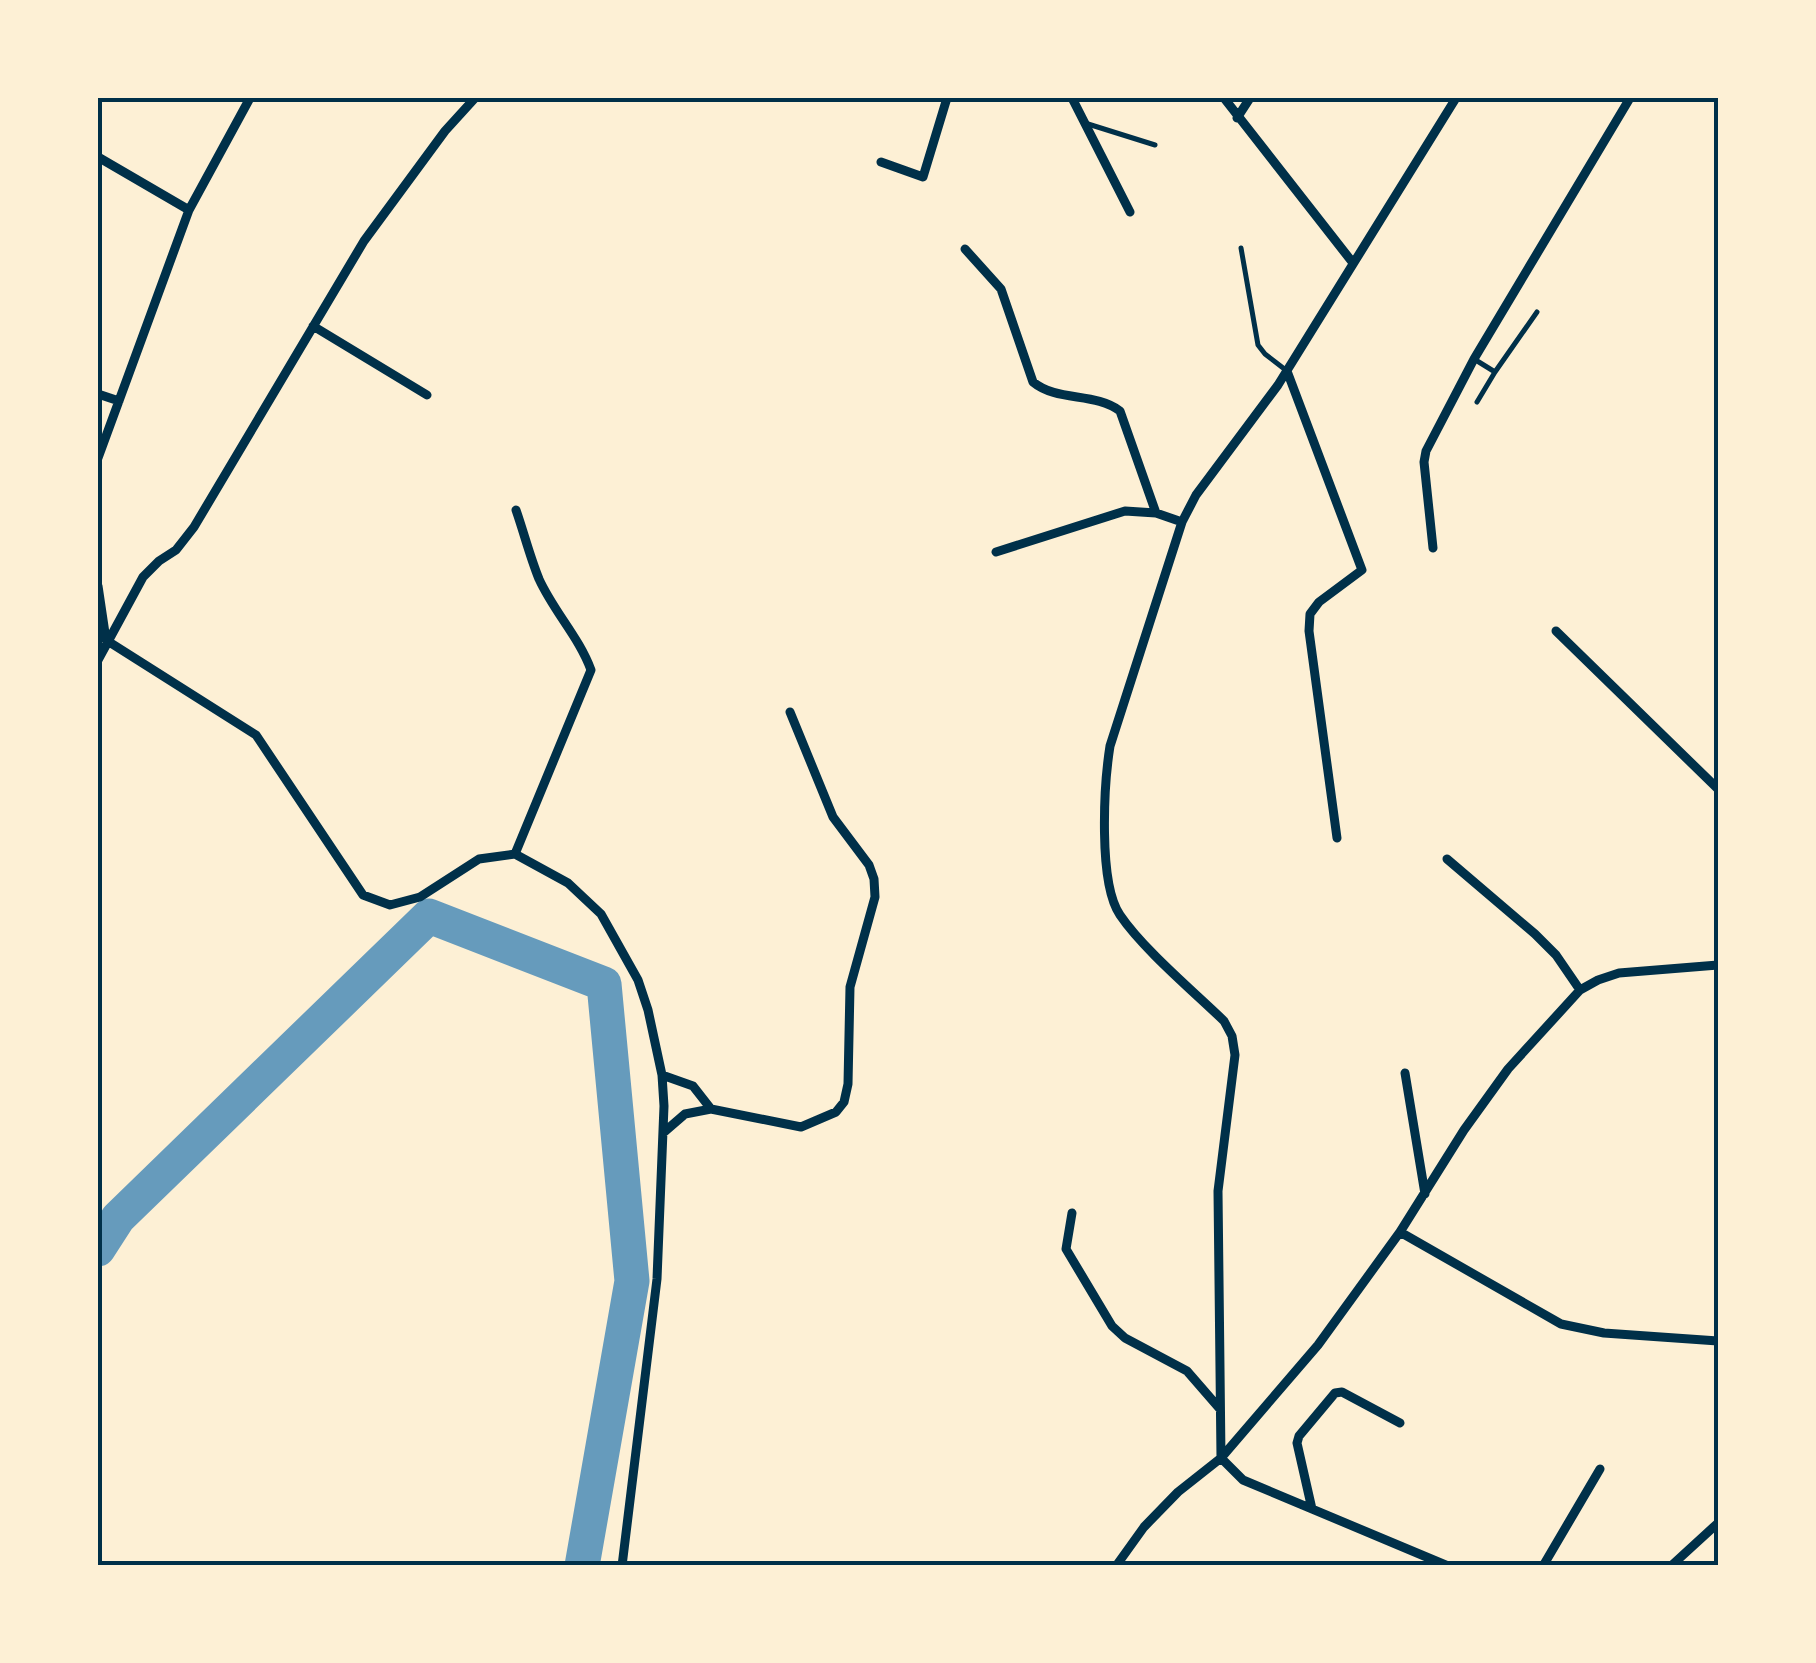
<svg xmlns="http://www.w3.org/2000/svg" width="1816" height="1663" viewBox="0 0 1816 1663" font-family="Raleway,sans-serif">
<rect width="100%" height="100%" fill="#fdf0d5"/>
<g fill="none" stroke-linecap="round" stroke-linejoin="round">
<path stroke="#669bbc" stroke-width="35" d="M98,1249L118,1218L429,916L604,984L632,1281L582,1566"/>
<path stroke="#003049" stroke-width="5" d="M1088,124L1155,145
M1241,248L1258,345L1265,354L1287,371
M1474,359L1495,372L1537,312
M1477,402L1495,372"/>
<path stroke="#003049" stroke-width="9" d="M1072,98L1130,212
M1224,98L1353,263
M1237,118L1250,98
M98,157L189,210
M881,162L923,177L947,98
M965,249L1001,289L1033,382C1057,402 1095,392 1120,411L1156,513
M313,326L427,395
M1287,371L1362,570L1319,602L1310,614L1309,631L1337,838
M98,394L119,401
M98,458L189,210L250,98
M1433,548L1424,462L1426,451L1474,359L1630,98
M996,552L1125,511L1156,513L1182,522
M98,586L106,640L256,735L363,895L390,905L420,897L479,859L515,854L568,883L601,914L638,980L648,1010L662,1075L664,1106L657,1279L622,1566
M1556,631L1718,789
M98,660L143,577L159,561L176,550L194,527L364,241L445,131L475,98
M515,854L591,670C579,637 554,612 539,579C530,557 524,533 516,510
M1447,859L1535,934L1556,955L1580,990
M1405,1073L1425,1194
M662,1075L693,1086L711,1109
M663,1133L685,1114L711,1109L801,1127L836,1112L844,1102L848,1084L850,987L875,897L874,879L869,865L833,817L790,712
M1072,1213L1066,1249L1112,1326L1125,1338L1187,1371L1220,1409
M1400,1232L1561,1324L1604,1333L1718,1341
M1312,1509L1297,1443L1299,1436L1335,1393L1342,1392L1400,1423
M1116,1566L1144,1527L1178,1492L1221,1458L1318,1345L1400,1232L1464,1130L1508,1069L1580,990L1598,980L1619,973L1718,965
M1448,1566L1243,1480L1221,1458L1218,1191L1235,1055L1232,1036L1224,1021C1193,991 1143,949 1120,915C1098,883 1104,784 1110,746L1182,522L1196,495L1278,385L1456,98
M1543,1566L1600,1469
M1671,1566L1718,1523"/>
</g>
<rect width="1816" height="1663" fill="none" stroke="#fdf0d5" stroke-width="200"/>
<rect x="100" y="100" width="1616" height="1463" fill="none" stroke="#003049" stroke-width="4"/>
</svg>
